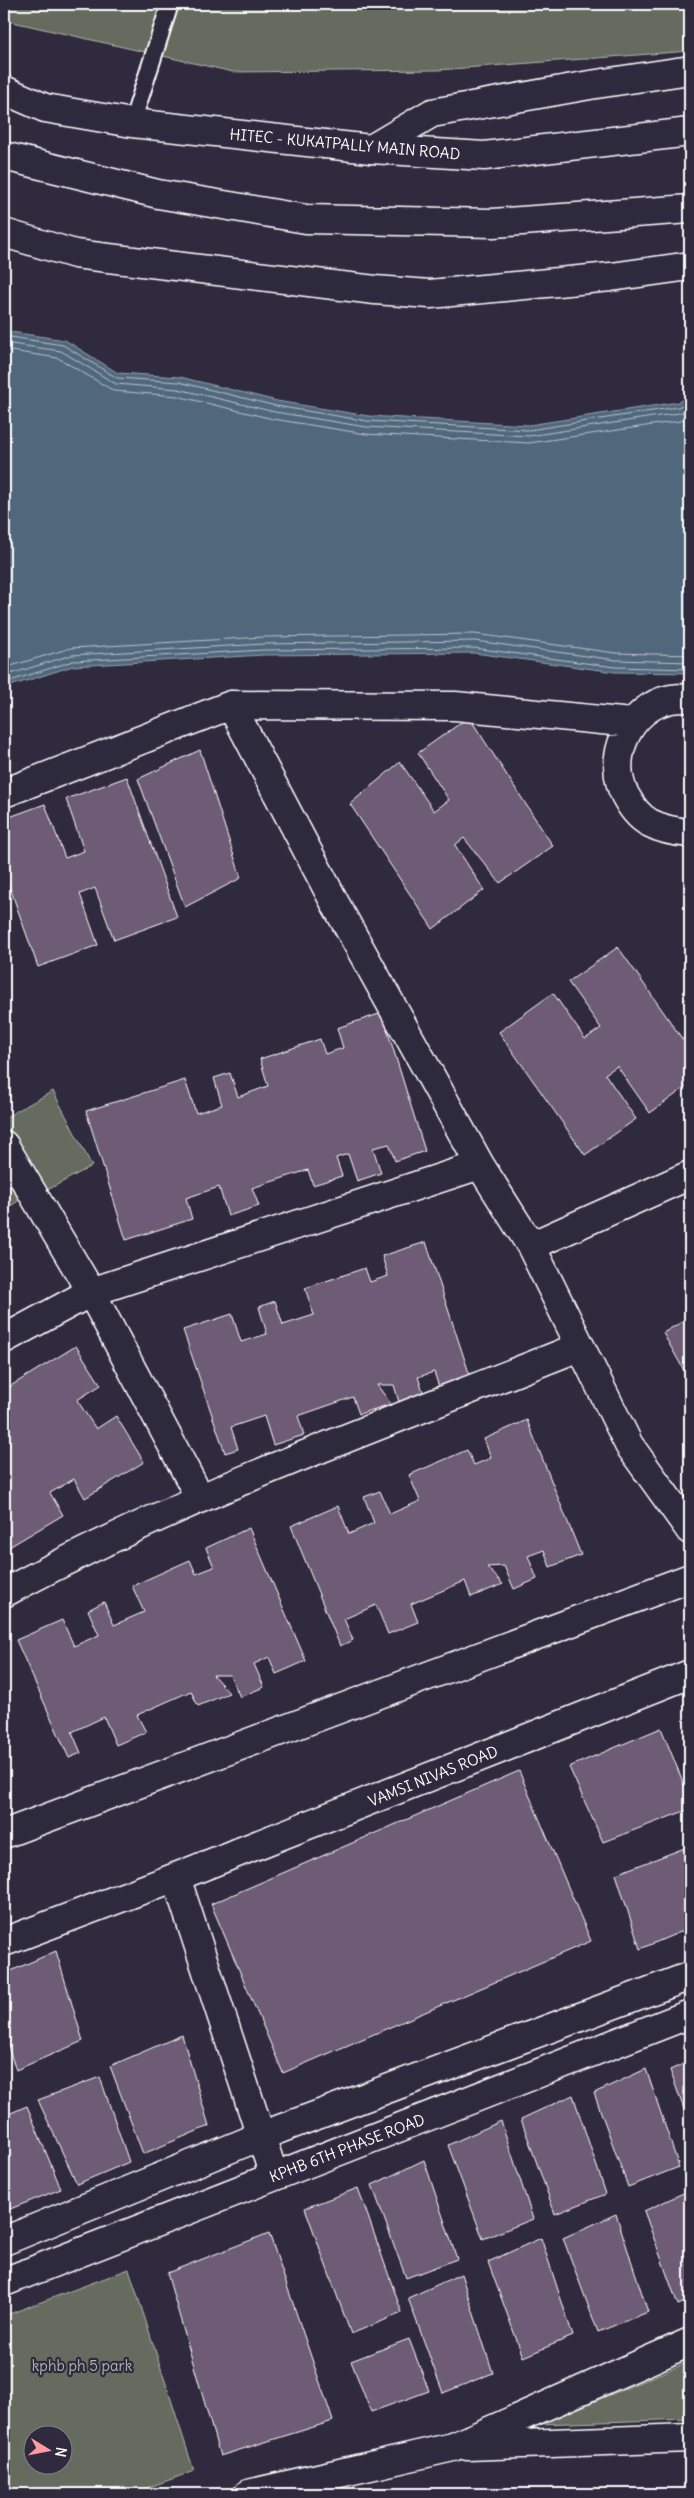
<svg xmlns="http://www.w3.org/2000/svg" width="694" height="2498" viewBox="0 0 694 2498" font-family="Delius,sans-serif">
<rect width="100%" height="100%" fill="#2f2a3d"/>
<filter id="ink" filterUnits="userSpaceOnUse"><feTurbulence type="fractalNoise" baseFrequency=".02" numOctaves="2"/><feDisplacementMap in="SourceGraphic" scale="10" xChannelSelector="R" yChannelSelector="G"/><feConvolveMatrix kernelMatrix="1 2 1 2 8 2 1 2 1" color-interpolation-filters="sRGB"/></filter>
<g filter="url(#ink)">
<path fill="#656c5f" stroke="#b2b6af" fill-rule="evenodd" d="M4,4H690V51L438,70L233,72L4,20Z
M53,1091L92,1166L40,1194L4,1127V1118Z
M4,1155L28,1195L4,1210Z
M129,2269L194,2471L136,2492L109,2494H4V2316ZM32,2436H62V2466H32Z
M690,2361V2419L541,2424Z"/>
<path fill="#51687c" stroke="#97a4b0" d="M4,331L65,340L118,373L180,377L277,401L368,416L529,425L678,402L690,396V673L615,672L474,653L264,655L73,666L4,688Z"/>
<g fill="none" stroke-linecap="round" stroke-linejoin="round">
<path stroke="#b9c3cb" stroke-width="1" d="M4,336L63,345L117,378L179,382L276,406L367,421L529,430L678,407L690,402
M4,343L61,351L116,384L178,389L275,412L366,427L529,436L679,413L690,409
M4,350L58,358L114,391L177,396L273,419L366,434L529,443L680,421L690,417
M4,668L71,648L264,637L475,634L616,653L690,655
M4,676L72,655L264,644L475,641L616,660L690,662
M4,683L73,661L264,650L474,648L615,667L690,669"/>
</g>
<path fill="#6e5c76" stroke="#fff" d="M469,717L553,846L500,883L464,838L455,845L484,890L433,929L350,804L400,762L434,811L449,800L418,753Z
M200,750L241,878L185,907L138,779Z
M127,777L177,917L114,940L95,888L80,894L98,945L38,967L4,871V819L45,804L65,858L84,851L66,799Z
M618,947L690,1050V1084L650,1113L617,1066L605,1074L636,1119L585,1155L499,1032L553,993L585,1039L601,1028L568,982Z
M382,1013L425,1151L395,1161L389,1144L373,1148L381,1173L357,1181L348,1154L336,1158L342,1176L313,1185L308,1170L252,1188L259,1206L228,1216L219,1187L186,1198L192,1219L126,1240L86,1111L185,1080L196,1113L222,1105L214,1078L230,1073L238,1097L268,1086L260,1059L320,1039L325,1054L343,1048L337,1028Z
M426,1242L471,1379L440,1390L434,1372L418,1377L426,1401L401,1409L394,1385H377L391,1404L359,1414L353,1397L298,1416L304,1435L273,1445L264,1416L231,1427L238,1449L225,1453L183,1330L232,1314L241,1342L267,1334L259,1307L275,1301L283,1325L314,1315L305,1288L365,1268L370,1282L388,1276L382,1256Z
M690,1317V1381L663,1333Z
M76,1346L101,1385L77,1400L96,1429L116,1416L144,1462L85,1498L74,1479L50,1493L63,1515L4,1550V1390Z
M527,1420L581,1555L550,1567L544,1550L528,1556L537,1579L514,1589L504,1566L487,1567L503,1584L471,1597L465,1581L411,1604L418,1622L388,1634L376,1605L344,1619L353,1640L340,1646L291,1526L338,1506L349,1534L374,1523L364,1497L380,1491L390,1514L420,1501L409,1475L467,1450L474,1465L491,1458L484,1439Z
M249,1528L306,1661L276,1674L269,1657L254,1664L264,1687L240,1697L230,1675H213L229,1693L198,1706L191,1691L137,1715L146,1732L116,1745L104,1717L72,1732L81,1753L69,1758L16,1640L62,1620L74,1646L99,1635L88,1610L104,1602L114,1625L144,1612L132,1586L190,1560L196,1574L214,1567L206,1548Z
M661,1728L690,1799V1809L603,1842L569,1767Z
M519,1771L591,1941L283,2073L211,1904Z
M690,1846V1928L640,1949L616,1874Z
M56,1951L83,2041L16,2070L4,2035V1974Z
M182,2035L209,2126L143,2154L110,2066Z
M690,2061V2126L670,2070Z
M646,2069L679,2167L628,2187L594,2093Z
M100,2077L129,2162L77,2184L38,2100Z
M573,2095L606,2194L555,2214L521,2119Z
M27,2106L61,2189L5,2211L4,2116Z
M501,2121L533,2219L483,2239L448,2145Z
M424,2160L457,2259L406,2278L372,2185Z
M358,2188L402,2313L351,2334L305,2208Z
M690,2190V2300L678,2305L644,2211Z
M616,2214L648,2312L598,2332L563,2238Z
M269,2233L333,2421L220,2456L167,2273Z
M541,2238L573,2336L523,2357L488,2262Z
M461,2274L493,2373L443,2393L408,2298Z
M409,2339L429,2391L371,2412L351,2361Z
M690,2489V2494H652Z"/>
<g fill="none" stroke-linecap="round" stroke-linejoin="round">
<defs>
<path id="service" d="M132,123L170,4"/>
<path id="minor" d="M690,698C684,698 677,698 671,699C629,707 606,758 625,795C631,806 638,817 650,823C663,830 676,832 690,833
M4,793L231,705L455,706L632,723
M4,1145L91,1292L4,1339
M480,1165L531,1246L629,1445L690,1530
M531,1246L690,1175
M200,1498L91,1292L480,1165L336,905L231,705
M4,1593C187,1494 386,1424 579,1347
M4,1834L690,1578
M176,1877L690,1674
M467,2446L690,2438
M248,2494L453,2447L690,2342"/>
<path id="tertiary" d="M371,149L432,113L590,85L690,70
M4,233L75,254L375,290L430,294L611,277L690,266
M4,1942L176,1877L274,2176
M4,2241L261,2136L690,1976
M4,2282L690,2014"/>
<path id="primary" d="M4,90L45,108L132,123L371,149L484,156L690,132
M4,156L158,194L306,219L493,223L690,209"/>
</defs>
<use href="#service" stroke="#fff" stroke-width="20"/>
<use href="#minor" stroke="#fff" stroke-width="31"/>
<use href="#tertiary" stroke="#fff" stroke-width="31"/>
<use href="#primary" stroke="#fff" stroke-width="31"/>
<use href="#service" stroke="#2f2a3d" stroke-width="16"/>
<use href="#minor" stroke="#2f2a3d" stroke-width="28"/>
<use href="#tertiary" stroke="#2f2a3d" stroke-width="28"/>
<use href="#primary" stroke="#2f2a3d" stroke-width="28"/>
</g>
</g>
<g text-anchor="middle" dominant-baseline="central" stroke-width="4.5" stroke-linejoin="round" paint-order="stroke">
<g font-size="15" fill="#fff" stroke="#2f2a3d">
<text transform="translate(345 144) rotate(5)">HITEC - KUKATPALLY MAIN ROAD</text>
<text transform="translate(433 1776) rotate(-22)">VAMSI NIVAS ROAD</text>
<text transform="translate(347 2148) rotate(-21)">KPHB 6TH PHASE ROAD</text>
</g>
<g font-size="15" fill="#b2b6af" stroke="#2f2a3d">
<text x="82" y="2365">kphb ph 5 park</text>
</g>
</g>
<rect width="694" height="2498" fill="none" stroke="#2f2a3d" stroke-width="20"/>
<rect x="10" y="10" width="674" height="2478" fill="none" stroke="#fff" stroke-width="2" filter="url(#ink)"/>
<g transform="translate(48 2450) rotate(100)"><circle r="24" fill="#2f2a3d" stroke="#827f8b"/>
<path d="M0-4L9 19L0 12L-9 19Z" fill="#ff9aa2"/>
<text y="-8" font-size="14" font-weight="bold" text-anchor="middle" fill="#ffffff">N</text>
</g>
</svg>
